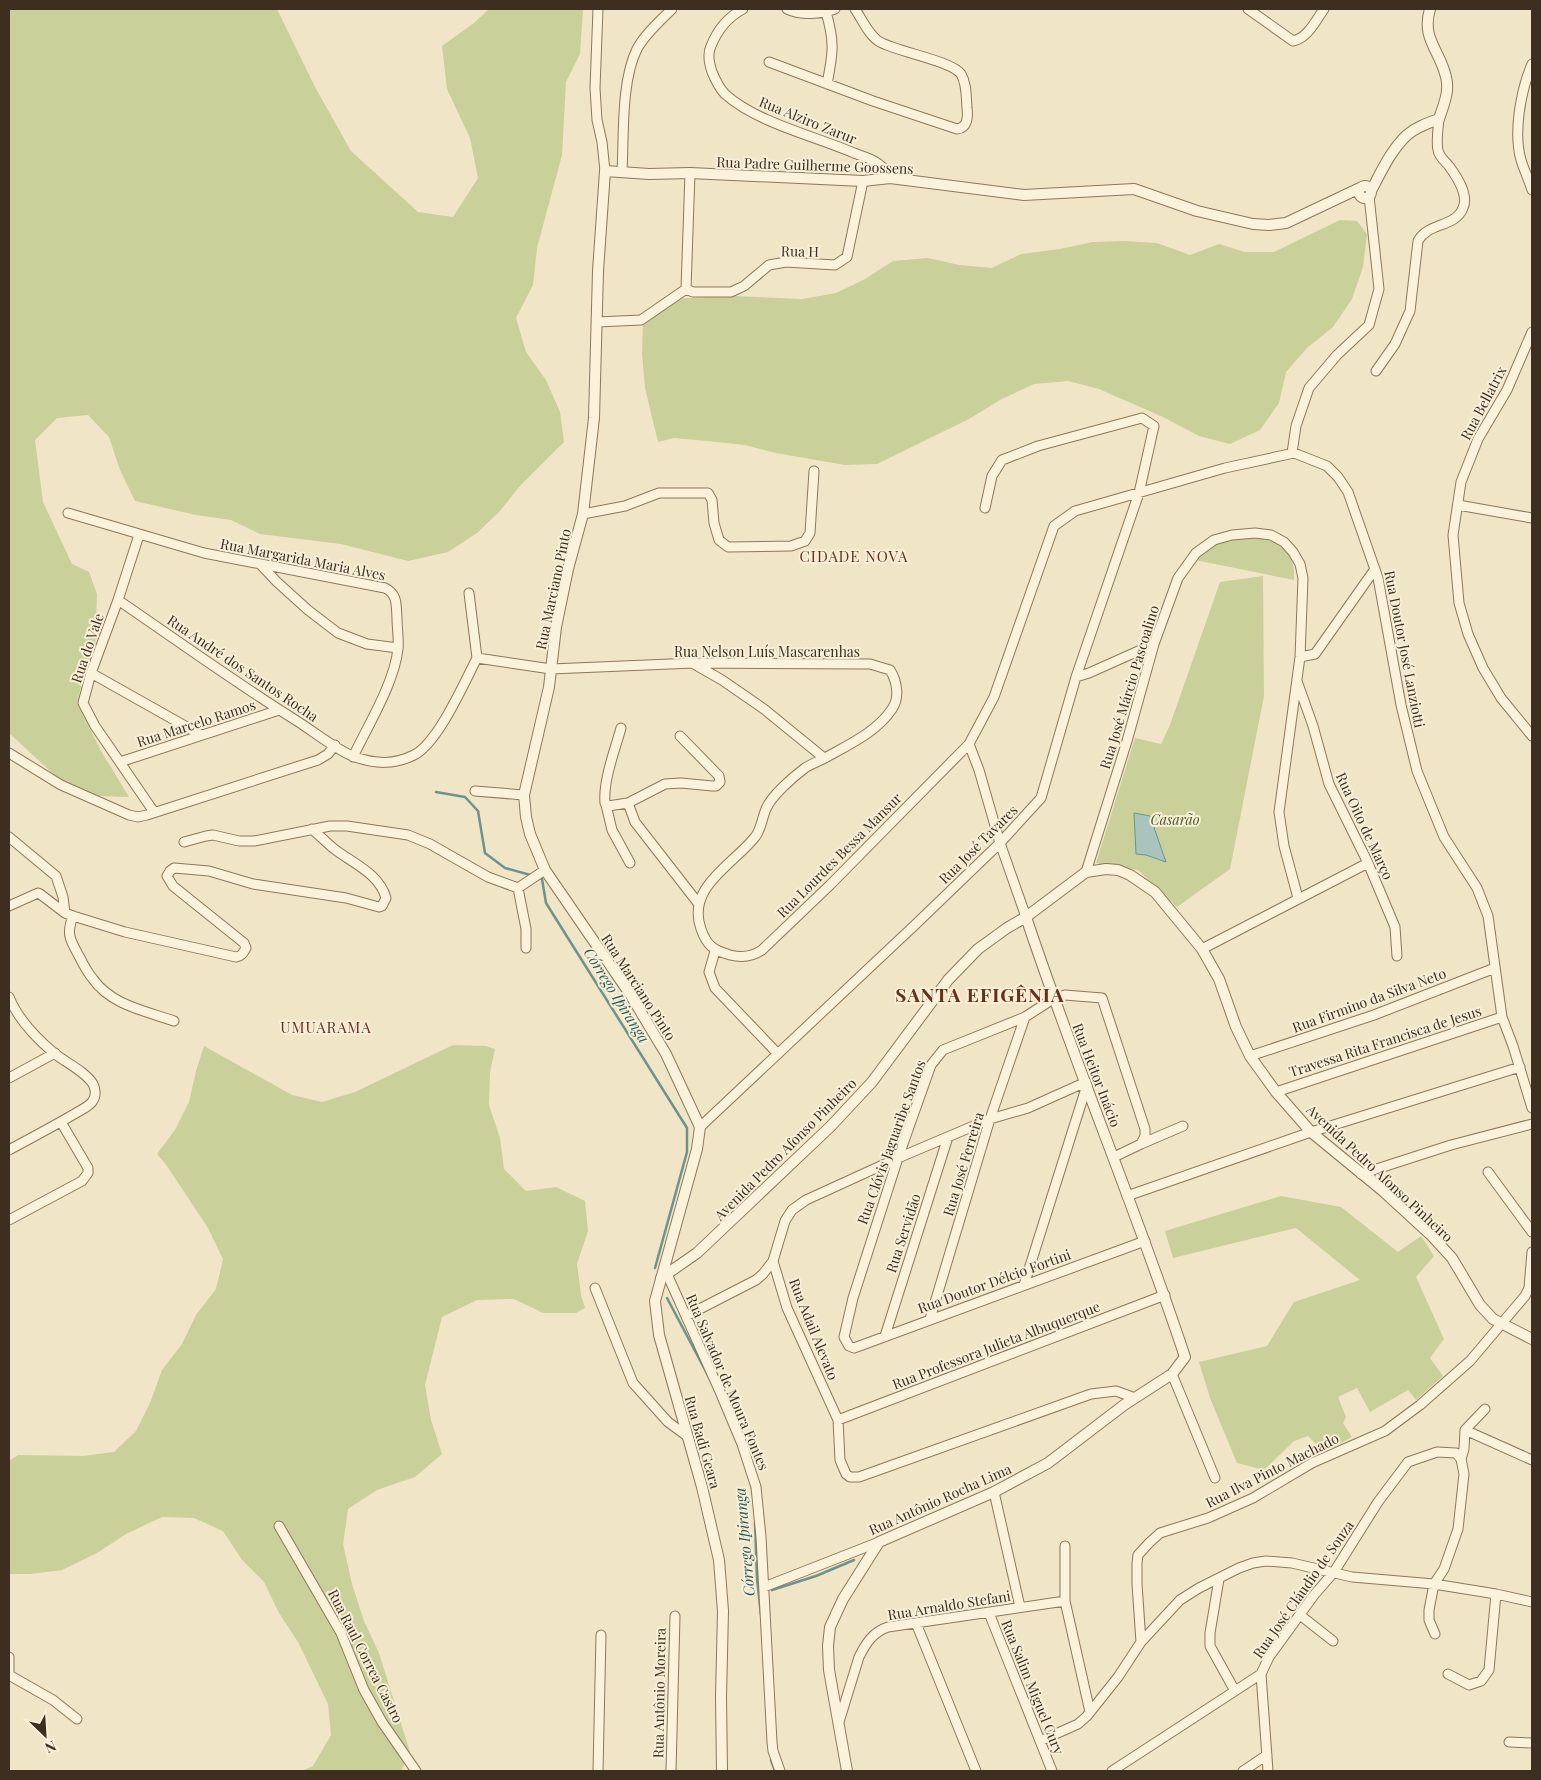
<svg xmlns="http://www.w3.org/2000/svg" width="1541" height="1780" viewBox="0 0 1541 1780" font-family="'Playfair Display',serif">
<rect width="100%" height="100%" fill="#f1e5c7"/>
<path fill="#c9d09a" d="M9,9H277L315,87L351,151L418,212L453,217L478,178L470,138L447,89L442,46L474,23L489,9H583L580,54L566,82L562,155L537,248L533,285L516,318L526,352L546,380L560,412L564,442L520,486L499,512L477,533L448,552L408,561L341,544L260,534L231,520L196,515L135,501L120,470L109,437L88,415L57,418L35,440L43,502L72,564L89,572L97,594L95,651L84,674L77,703L101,751L129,797L95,796L61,781L9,733Z
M1340,220L1357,221L1367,234L1363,267L1352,299L1333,327L1307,348L1286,372L1279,403L1260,430L1230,444L1199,436L1163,417L1099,389L1068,381L1034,384L1000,400L969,419L877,464L845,465L776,453L745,445L707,441L674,438L658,442L645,388L642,354L643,317L671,299L733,296L802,299L836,293L865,279L893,261L928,258L959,265L992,268L1021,254L1060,249L1093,242L1124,241L1157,243L1190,255L1219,244L1245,252H1274Z
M1254,535C1279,543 1296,551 1294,580L1195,560L1214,544L1234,538Z
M1263,576L1264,696L1230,869L1177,907L1138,870L1096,863L1135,738L1161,744L1170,725L1220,582Z
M453,1045L486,1046L495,1049L490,1072L489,1105L500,1138L504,1169L526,1191L556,1187L585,1201L588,1231L577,1264L581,1295L585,1308L576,1313H543L514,1299L477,1300L442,1317L425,1385L431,1420L442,1454L415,1477L377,1490L348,1509L343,1544L352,1584L364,1621L379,1653L410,1752L401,1771H302L313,1766L331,1735L328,1704L298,1642L279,1613L264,1582L242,1560L223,1531L194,1518L162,1517L126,1534L97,1553L62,1570L31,1574H9V1461L18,1455L83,1456L114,1452L136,1431L150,1403L162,1370L182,1344L196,1315L216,1289L223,1259L208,1228L167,1166L157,1154L175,1130L189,1102L196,1071L204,1046L292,1095L322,1102L355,1092Z
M1281,1196L1341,1207L1398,1252L1421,1236L1434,1256L1416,1277L1444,1339L1430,1358L1443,1376L1416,1400L1408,1390L1370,1412L1357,1388L1338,1397L1346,1417L1343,1423L1352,1437L1334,1447L1331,1440L1316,1444L1308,1436L1294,1441L1264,1470L1237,1463L1210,1398L1199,1362L1267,1346L1294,1302L1360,1280L1296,1228L1173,1258L1165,1231Z"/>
<path fill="#a8c4bc" stroke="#6e938b" d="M1134,813L1150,816L1166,862L1146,855L1136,854Z"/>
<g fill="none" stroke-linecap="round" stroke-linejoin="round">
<path stroke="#6e938b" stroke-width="2.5" d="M436,792L465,797L478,811L485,853L505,868L534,876
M539,878L542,879L546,903L687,1128V1152L655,1268
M667,1298L712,1383
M755,1523L757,1578L761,1615
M772,1590L816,1576L854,1560
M771,1760L775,1771"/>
<defs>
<path id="minor" d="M598,9L595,88L597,120L602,142L605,171
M743,9C728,17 717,31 711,46C707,54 709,63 712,72C715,79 719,88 725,94C757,123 815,136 854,153C862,156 875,159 881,166C885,169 887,174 890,178
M787,9C801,16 821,14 835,9
M1248,9L1293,41C1308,38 1316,20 1324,9
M826,12C835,43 833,53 827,84
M769,62L873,101L957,129C968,128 968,116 967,108C966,97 967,84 961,74C952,61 898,52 880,42C869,36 862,19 855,9
M1532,64C1521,90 1513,132 1521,160C1524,170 1529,180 1532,190
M622,171C624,136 621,81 637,49C645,34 660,21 672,9
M686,289L693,292H731L744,286L769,265L786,262L835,265L847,257L863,181
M686,289L690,173
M597,322L641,320L686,289
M1532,332L1507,390L1478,439L1461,482L1453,535L1459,603L1468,634L1483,668L1501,698L1532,736
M1376,371L1395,344L1410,311L1418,241C1428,222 1455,228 1463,208C1469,195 1457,177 1449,166C1445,161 1439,157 1438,150C1436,141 1438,129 1439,119
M1292,453L1296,426L1309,388L1337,355L1369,325L1379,289L1369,196
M1458,505L1532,518
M68,513L204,553L385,588C398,594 396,606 397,618C397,628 399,639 398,649C394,684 368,725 353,757
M583,514L625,506L659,493H708L712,500L714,523L719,540L728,547L791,546L805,541L810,533L814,471
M139,535L118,600L91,673L83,703L95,726L154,812
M261,565L277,582L308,610L338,633L367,644L398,648
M469,593L477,658
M118,600C178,641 236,683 297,721C313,731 339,752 355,757C376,764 394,765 414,755C438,743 464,683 477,658
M1300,657L1315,654L1375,569
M477,658L551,669L694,663L870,664L890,670C897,681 900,698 892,709C877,732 848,745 825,758C819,761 811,764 805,768C793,777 771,796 766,809C762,818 761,830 755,837C733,865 686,887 701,929C707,946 713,950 730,955C742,958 752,957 762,950L830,885L969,744L994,697L1054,526L1075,511L1225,468L1294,453L1327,466L1338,477L1348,492L1378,578L1401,705L1417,771L1444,837L1477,888L1488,916L1502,1017L1513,1046L1532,1108
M694,664L722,680L764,709L824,758
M91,673L201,735
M1076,677L1089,673L1154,644
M1297,681L1313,726L1329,784L1368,863L1395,927L1397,956
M621,728C615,750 603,780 605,803L608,806L628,803
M680,736L719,776L720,782L716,786H712L681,783L665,784L628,803L635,822L698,903
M969,744L979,770L1000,843L1026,917
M9,753L61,785L129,815L138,817L147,815L318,760L328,754L335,745
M120,762L279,710
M475,791L524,795
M606,805L612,830L630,863
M9,837L56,876L63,897L65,913
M184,842L206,836L213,835L239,841H254L330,826H347L408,835L430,844L488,877L518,888L545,870
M1086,872L1127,741L1154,644L1178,578L1196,553L1214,540L1232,535L1255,533L1271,535L1284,542L1293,552L1300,564L1303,578L1300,657L1279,812L1284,846L1298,898
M518,888L526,929V948
M9,906L38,893L40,894L65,913L73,916L125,932L236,957C242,956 243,953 246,948L244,943L173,886L167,876L170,871L174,868L209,871L253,884L346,898L379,907L382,906L386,898C379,873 352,863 333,848C326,842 319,835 312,829
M73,916C66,934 70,940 79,956C83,964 87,972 93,979C111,1005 146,1011 174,1021
M1202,949L1368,863
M715,951L709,972L715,988L778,1054
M9,997C18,1019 36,1038 54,1053C66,1063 85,1071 93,1084C96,1090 96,1097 92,1102C88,1107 81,1110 76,1113C54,1126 31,1138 9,1150
M1250,1056L1374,1015L1495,968
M9,1078L55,1053
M1086,1082L1028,1108L990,1119L898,1158L806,1200L792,1210L785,1221L773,1261L787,1308L838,1420L840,1460L846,1474L850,1477H859L1091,1394L1116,1391L1135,1398
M1276,1092L1502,1017
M700,1127L917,923L1000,843L1041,798L1076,677L1139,493L1154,426L1142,418L1038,446L1002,460L992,476L985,508
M1141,1144L1183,1126
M1114,1157L1141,1144L1145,1136V1129L1102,998L1065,995L1053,999L1025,1017L943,1050L931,1065L898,1158L853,1298L844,1337L849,1346L854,1348L1145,1241
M1488,1172L1532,1232
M1361,1174L1451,1145L1532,1124
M1127,1196L1311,1132L1520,1067
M9,1220L82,1181L88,1173V1168L61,1122
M667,1274L721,1394L742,1444L756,1487L761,1537L772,1742L773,1751L780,1771
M1024,1285L1087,1085
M595,1288L633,1383L668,1422L687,1436
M686,1316L756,1280L763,1274L773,1261
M930,1319L990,1119L1025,1017
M885,1336L948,1137
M1172,1374L1215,1478
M838,1420L1165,1295
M1465,1430L1532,1460
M1465,1430L1485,1409
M1461,1459L1464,1449L1465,1430
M994,1492L1020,1607
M279,1526L341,1633L364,1690L382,1722L416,1771
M1065,1546V1601L1090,1712
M1219,1579L1210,1633V1646L1235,1691
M764,1587L879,1542
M989,1613L1052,1771
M1300,1615L1333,1641
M916,1623L976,1771
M1141,1642L1137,1584V1563L1138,1555L1149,1543L1160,1533L1208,1518L1253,1498L1312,1463L1385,1431L1420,1405L1470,1361L1525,1296L1529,1288L1532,1252
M9,1657V1671
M1448,1674L1469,1685L1481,1681L1489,1670L1496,1594
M9,1675L53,1700L77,1719
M839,1722L859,1657C866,1643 873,1632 888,1627L1065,1601
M1040,1741L1078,1724L1087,1716L1118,1677L1141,1642L1180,1600L1199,1588L1239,1568L1253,1563L1266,1561L1292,1563L1352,1577L1434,1584L1496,1594L1532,1602
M1509,1742L1532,1743
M598,1771L601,1635
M671,1771L675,1616
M1112,1771L1261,1674
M1243,1771L1267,1755
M1268,1771L1261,1674L1269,1657L1314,1595L1334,1572L1378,1502L1408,1462L1437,1452L1456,1453L1461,1459L1464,1474L1458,1529L1444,1569L1434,1584L1429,1610V1620L1435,1634"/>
<path id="tertiary" d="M1359 192a6 6 0 1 1 12 0a6 6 0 1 1-12 0Z
M1371,191C1381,172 1391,150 1407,135C1416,127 1428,123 1439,119C1443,106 1450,92 1446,77C1440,50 1421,39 1430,9
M661,1278L697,1253L831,1126L872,1082L948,980L978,949L1007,928L1026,917L1086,872L1106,869L1118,870L1130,875L1155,892L1202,949L1219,979L1236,1027L1250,1056L1276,1092L1311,1132L1383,1191L1431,1235L1452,1258L1480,1305L1493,1319L1532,1339
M722,1771L721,1697L723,1611L719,1560L702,1487L659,1335L655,1301L697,1149L700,1127L666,1054L630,994L545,870L530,834L526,817L524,795L549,687L556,627L568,569L583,514L594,418L598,271L605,171L649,174L690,173L863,181L890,178L1024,195L1134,189L1197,211L1253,224L1269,225L1286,223L1362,187
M847,1771L829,1670L828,1646L830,1627L843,1599L879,1542L994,1492L1048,1463L1124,1405L1172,1374L1185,1357C1136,1209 1075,1065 1026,917"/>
</defs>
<use href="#minor" stroke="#8e775b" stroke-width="11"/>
<use href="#tertiary" stroke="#8e775b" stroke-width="12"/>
<use href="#minor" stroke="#faf2db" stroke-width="9"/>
<use href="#tertiary" stroke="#faf2db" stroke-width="10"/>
</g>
<g text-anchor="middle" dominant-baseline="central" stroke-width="4" stroke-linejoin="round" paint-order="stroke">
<g font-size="14" fill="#3d2e1f" stroke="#f7efd7">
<text transform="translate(808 120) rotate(22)">Rua Alziro Zarur</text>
<text transform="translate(815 165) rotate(2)">Rua Padre Guilherme Goossens</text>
<text transform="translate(800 251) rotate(1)">Rua H</text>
<text transform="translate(1483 403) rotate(-62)">Rua Bellatrix</text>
<text transform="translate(303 559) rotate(11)">Rua Margarida Maria Alves</text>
<text transform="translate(553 589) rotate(-78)">Rua Marciano Pinto</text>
<text transform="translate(87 648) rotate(-71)">Rua do Vale</text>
<text transform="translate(1405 649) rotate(79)">Rua Doutor José Lanziotti</text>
<text x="767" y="651">Rua Nelson Luís Mascarenhas</text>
<text transform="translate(243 668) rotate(34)">Rua André dos Santos Rocha</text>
<text transform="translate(1129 687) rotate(-73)">Rua José Márcio Pascoalino</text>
<text transform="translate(196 723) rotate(-18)">Rua Marcelo Ramos</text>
<text transform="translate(1365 826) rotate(65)">Rua Oito de Março</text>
<text transform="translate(978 844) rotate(-45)">Rua José Tavares</text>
<text transform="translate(839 855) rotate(-45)">Rua Lourdes Bessa Mansur</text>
<text transform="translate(639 987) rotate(57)">Rua Marciano Pinto</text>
<text transform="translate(1369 1000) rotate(-20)">Rua Firmino da Silva Neto</text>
<text transform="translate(1385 1041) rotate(-18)">Travessa Rita Francisca de Jesus</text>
<text transform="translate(1097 1075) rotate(69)">Rua Heitor Inácio</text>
<text transform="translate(891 1142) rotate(-70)">Rua Clóvis Jaguaribe Santos</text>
<text transform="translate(785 1149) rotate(-45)">Avenida Pedro Afonso Pinheiro</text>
<text transform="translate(963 1164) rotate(-73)">Rua José Ferreira</text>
<text transform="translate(1380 1173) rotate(43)">Avenida Pedro Afonso Pinheiro</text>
<text transform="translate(903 1233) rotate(-72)">Rua Servidão</text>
<text transform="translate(994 1281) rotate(-20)">Rua Doutor Délcio Fortini</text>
<text transform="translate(814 1329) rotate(68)">Rua Adail Alevato</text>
<text transform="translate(996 1345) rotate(-21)">Rua Professora Julieta Albuquerque</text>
<text transform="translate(728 1382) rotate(67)">Rua Salvador de Moura Fontes</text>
<text transform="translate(703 1442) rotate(74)">Rua Badi Geara</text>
<text transform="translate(1272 1470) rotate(-27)">Rua Ilva Pinto Machado</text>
<text transform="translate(940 1499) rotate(-24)">Rua Antônio Rocha Lima</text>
<text transform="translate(1303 1589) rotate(-55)">Rua José Cláudio de Souza</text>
<text transform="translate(949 1605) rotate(-9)">Rua Arnaldo Stefani</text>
<text transform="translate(366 1656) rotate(63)">Rua Raul Correa Castro</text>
<text transform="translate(1033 1687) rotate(68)">Rua Salim Miguel Cury</text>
<text transform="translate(659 1693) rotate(-89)">Rua Antônio Moreira</text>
</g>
<g font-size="14" font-style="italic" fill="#4c5b25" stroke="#f7efd7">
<text x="1175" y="819">Casarão</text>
</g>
<g font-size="15" letter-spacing="1" fill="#6c2e1c" stroke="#f7efd7">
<text x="854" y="556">CIDADE NOVA</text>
<text x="326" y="1027">UMUARAMA</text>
</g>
<g font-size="15" font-style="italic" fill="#2e5d5b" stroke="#f7efd7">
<text transform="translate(617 995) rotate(58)">Córrego Ipiranga</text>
<text transform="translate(744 1542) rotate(-95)">Córrego Ipiranga</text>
</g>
<g font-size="19" font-weight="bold" letter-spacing="1" fill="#6c2e1c" stroke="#f7efd7">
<text x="980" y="994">SANTA EFIGÊNIA</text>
</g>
</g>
<rect width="1541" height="1780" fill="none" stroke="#3d2e1f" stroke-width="20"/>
<g transform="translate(45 1735) rotate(155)" stroke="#f7efd7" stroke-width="4" paint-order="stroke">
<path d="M0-4L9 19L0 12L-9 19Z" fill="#3d2e1f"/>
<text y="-8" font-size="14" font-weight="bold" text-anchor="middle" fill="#3d2e1f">N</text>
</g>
</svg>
